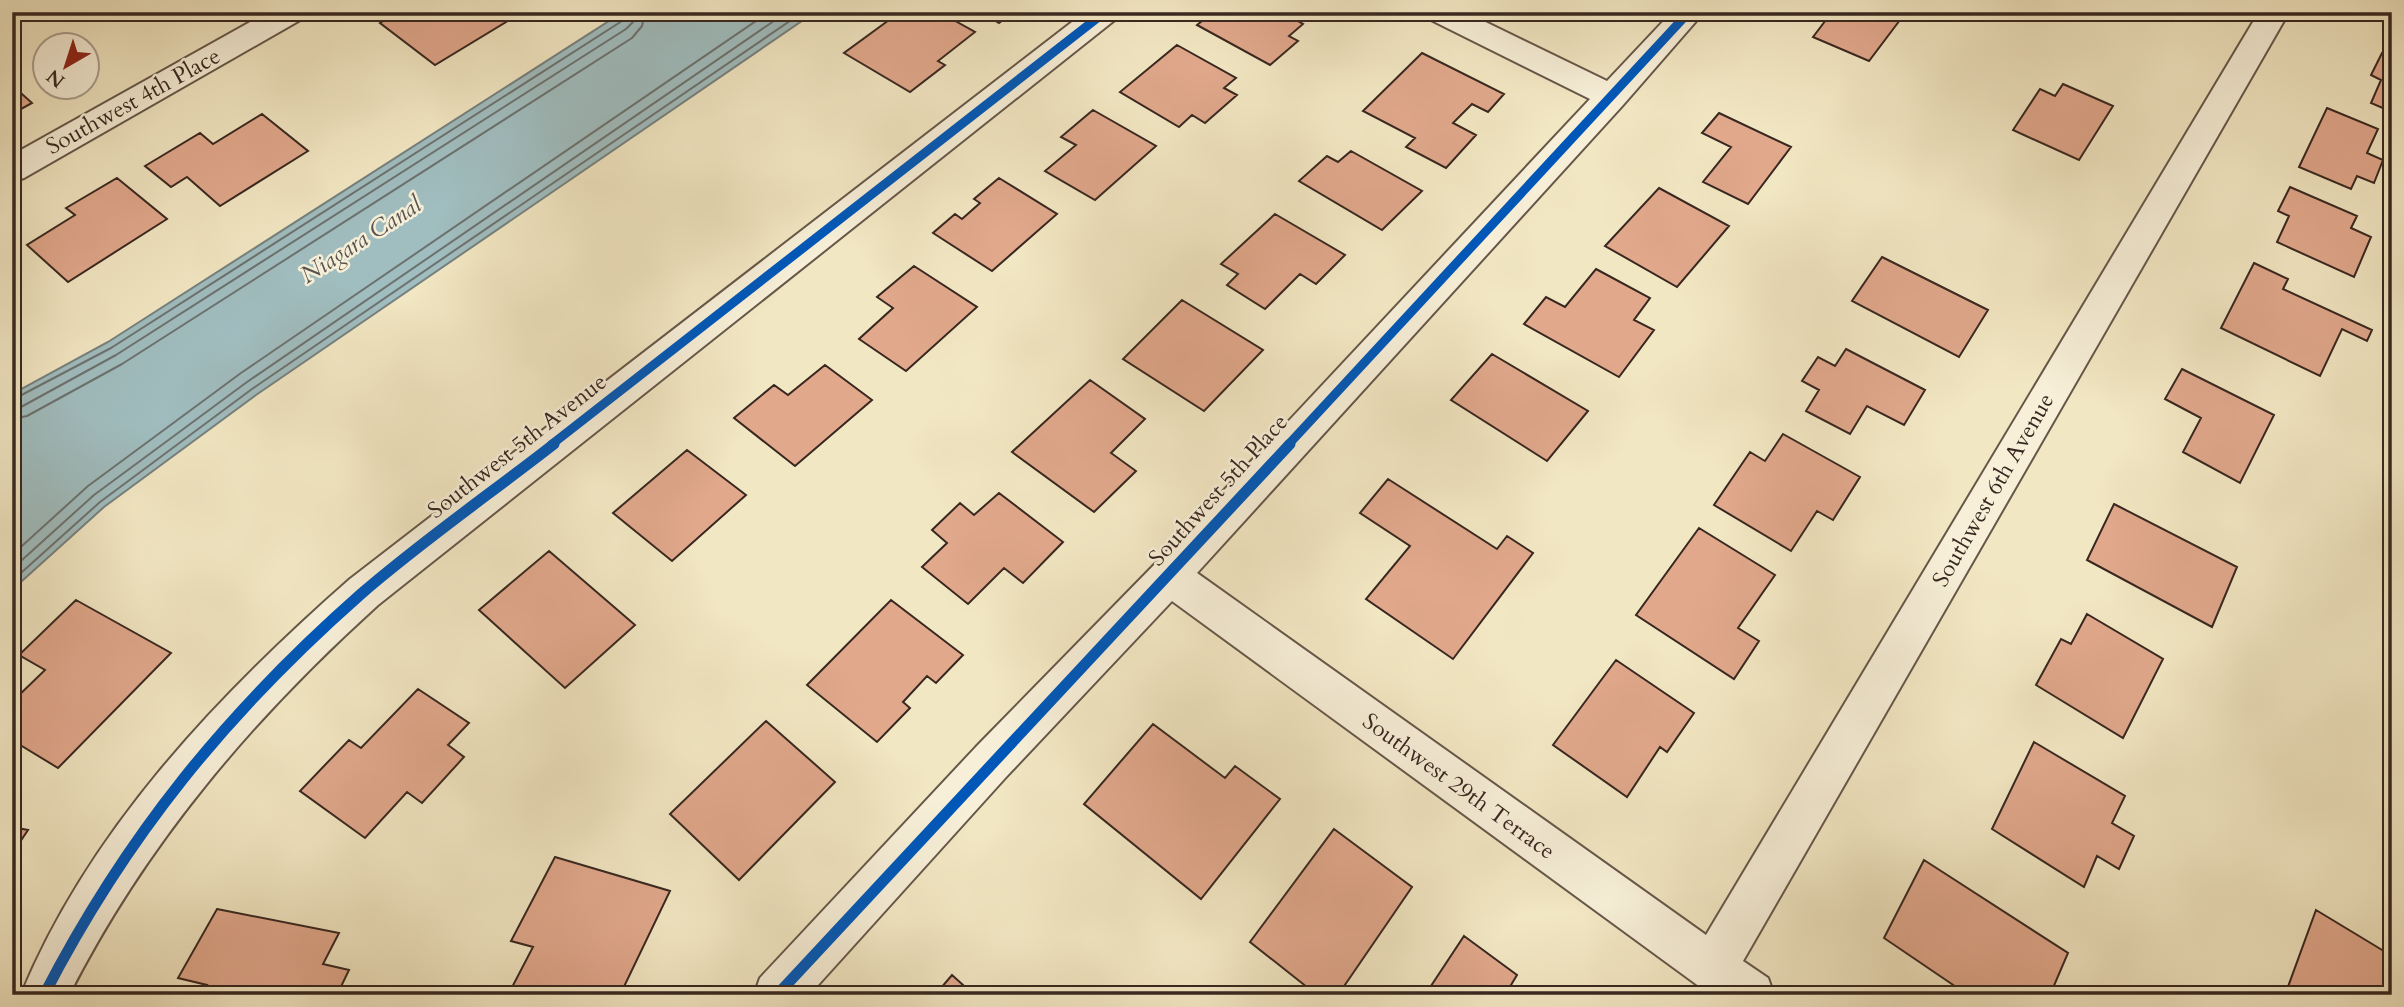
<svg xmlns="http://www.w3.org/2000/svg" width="2404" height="1007" viewBox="0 0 2404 1007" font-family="Cardo,serif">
<rect width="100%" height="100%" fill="#f2e7c3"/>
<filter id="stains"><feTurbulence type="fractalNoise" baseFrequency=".00286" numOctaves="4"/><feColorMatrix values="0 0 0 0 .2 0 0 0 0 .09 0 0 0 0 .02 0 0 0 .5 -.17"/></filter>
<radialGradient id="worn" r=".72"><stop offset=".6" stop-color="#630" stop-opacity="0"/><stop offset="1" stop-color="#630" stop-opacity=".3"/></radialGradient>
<path fill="#a0bdbf" stroke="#76817f" stroke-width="2" d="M623,12H815L256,395L104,507L12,590V394L108,342Z"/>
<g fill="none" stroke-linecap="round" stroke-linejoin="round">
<path stroke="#6c7270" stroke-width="2" d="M12,400L111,348L622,21L626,12
M12,408L21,407L116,355L626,29L633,22L634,12
M12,419L27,416L122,364L632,38L642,26L645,12
M12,555L88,486L241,373L769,12
M12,569L94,495L247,382L787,12
M12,581L100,502L252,389L803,12"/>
</g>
<path fill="#e1a88c" stroke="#382720" stroke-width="2" d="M398,12H511L516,16L435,65L380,23Z
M900,12H939L975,32L938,61L945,65L910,92L844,53Z
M981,12H1013L999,23Z
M1213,12H1297L1291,17L1303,24L1289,36L1298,41L1270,65L1197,25Z
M1893,12L1903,16L1869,61L1813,37L1832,12Z
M2151,12H2178L2172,21Z
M1177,45L1236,78L1224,88L1237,95L1205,123L1192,115L1179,127L1120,92Z
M1422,53L1504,94L1488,112L1472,104L1453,123L1476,135L1446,168L1406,147L1415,138L1363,111Z
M2382,53L2392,56V112L2371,103L2381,80L2371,75Z
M2063,84L2113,106L2079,160L2013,130L2040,89L2055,96Z
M12,85L32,103L12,114Z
M2327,108L2378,129L2367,153L2383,160L2374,183L2357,176L2351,189L2299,167Z
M1093,110L1156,146L1095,200L1045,171L1076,145L1061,137Z
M1719,113L1791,147L1748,204L1703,182L1731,147L1702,133Z
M262,114L308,151L220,206L187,177L171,187L145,166L200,133L213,144Z
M1351,151L1422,191L1382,230L1299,181L1327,156L1338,162Z
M117,178L167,219L68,282L27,245L75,215L66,208Z
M999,178L1057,214L992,271L933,233L955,214L962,219L980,203L974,199Z
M2290,187L2357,216L2351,228L2371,237L2354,277L2277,242L2289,216L2278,211Z
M1659,188L1729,226L1677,287L1605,246Z
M1275,214L1345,255L1316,284L1300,274L1265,309L1227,285L1238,274L1221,264Z
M1882,257L1988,310L1959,357L1852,301Z
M2254,263L2288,279L2283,289L2372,330L2367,341L2342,329L2320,376L2221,328Z
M914,266L977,307L906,371L859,339L893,308L877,297Z
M1596,269L1650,298L1634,320L1654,330L1619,377L1524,324L1546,297L1565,307Z
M1182,300L1263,350L1204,411L1123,359Z
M1846,349L1925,390L1904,425L1867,406L1850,434L1806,411L1819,390L1802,381L1818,357L1835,366Z
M1492,354L1588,411L1547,461L1451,400Z
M825,365L872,400L795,466L734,418L774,385L788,395Z
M2182,369L2274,415L2240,483L2183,452L2201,418L2165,399Z
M1090,380L1145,419L1111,453L1136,471L1094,512L1012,452Z
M1783,434L1860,477L1833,520L1817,511L1791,551L1714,505L1750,452L1765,461Z
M687,450L746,495L672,561L613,513Z
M1388,479L1497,549L1507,536L1533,553L1453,659L1366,599L1410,546L1360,513Z
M999,493L1063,542L1023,583L1004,568L968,604L922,567L947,543L932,530L960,503L974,515Z
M2114,504L2237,567L2212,627L2087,560Z
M1699,528L1775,575L1738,628L1759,641L1734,679L1636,615Z
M549,551L635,625L565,688L479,610Z
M76,600L171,653L58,768L12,740V702L45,670L19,655Z
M891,600L963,655L936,683L927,676L903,702L910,708L877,742L807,685Z
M2087,614L2163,659L2123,738L2036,685L2061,639L2071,644Z
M1616,660L1694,713L1667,752L1660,747L1627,797L1553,745Z
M418,689L469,723L448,745L464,757L422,803L407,792L365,838L300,791L349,740L361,748Z
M766,721L835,782L739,880L670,814Z
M1153,724L1225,778L1235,766L1280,799L1201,899L1084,804Z
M2034,742L2125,796L2112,823L2134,836L2119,869L2097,856L2084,887L1992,829Z
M12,827L28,830L12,854Z
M1334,829L1412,887L1338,995H1317L1250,942Z
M555,857L670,891L620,995H508L533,947L511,941Z
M1924,860L2068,953L2050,995H1968L1884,938Z
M217,909L339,933L323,964L349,970L337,995H201L207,985L178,978Z
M2316,910L2392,956V995H2285Z
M1464,936L1517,975L1505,995H1425Z
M952,975L974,995H935Z"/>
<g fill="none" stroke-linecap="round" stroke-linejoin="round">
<defs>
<path id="minor" d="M268,12H306L302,19L24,178L12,182V155Z
M1085,12H1120L1116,19L378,605C253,718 146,843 69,995H21C89,830 218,695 350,579Z
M1425,12H1465L1607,81L1672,12H1704L1623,105L1197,573L1706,935L2259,12H2289L1743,961L1768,978L1774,995H1711L1172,601L1006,777L809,995H754L760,978L976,747L1155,564L1590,99L1429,19Z"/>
</defs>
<use href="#minor" stroke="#665749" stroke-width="4"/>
<use href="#minor" fill="#f7efd8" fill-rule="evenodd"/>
<defs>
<path id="cycleway-far1" d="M551,445L1105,12
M1288,445L1689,12"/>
<path id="cycleway" d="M44,995C126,836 227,712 361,594C422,541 490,494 554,444
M777,995L1290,444"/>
</defs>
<use href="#cycleway-far1" stroke="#f7efd8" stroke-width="12"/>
<use href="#cycleway" stroke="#f7efd8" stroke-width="16"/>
<use href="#cycleway-far1" stroke="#0057b8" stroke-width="9"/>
<use href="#cycleway" stroke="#0057b8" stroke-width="11"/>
</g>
<g text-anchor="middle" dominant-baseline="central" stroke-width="5" stroke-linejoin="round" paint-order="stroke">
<g font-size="23" fill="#382720" stroke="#f7efd8">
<text transform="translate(133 101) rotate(-29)">Southwest 4th Place</text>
<text transform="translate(517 446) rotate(-38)">Southwest 5th Avenue</text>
<text transform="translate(1218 490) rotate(-48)">Southwest 5th Place</text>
<text transform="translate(1993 490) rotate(-60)">Southwest 6th Avenue</text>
<text transform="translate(1459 786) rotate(36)">Southwest 29th Terrace</text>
</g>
<g font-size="24" font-style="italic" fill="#575450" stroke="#f7efd8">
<text transform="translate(361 240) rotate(-33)">Niagara Canal</text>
</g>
</g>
<rect width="2404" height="1007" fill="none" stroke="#f2e7c3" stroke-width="42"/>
<rect x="14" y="14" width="2376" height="979" fill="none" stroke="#382720" stroke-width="3.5"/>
<rect x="21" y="21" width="2362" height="965" fill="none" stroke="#382720" stroke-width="2"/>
<g transform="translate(66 66) rotate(219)"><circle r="33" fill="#f7efd8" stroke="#ab9f8e" stroke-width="2"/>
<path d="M0-5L12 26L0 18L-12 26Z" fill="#8f2418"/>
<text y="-10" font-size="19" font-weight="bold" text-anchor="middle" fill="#382720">N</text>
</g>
<rect width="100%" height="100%" filter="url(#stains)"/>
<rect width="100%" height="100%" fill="url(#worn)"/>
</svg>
